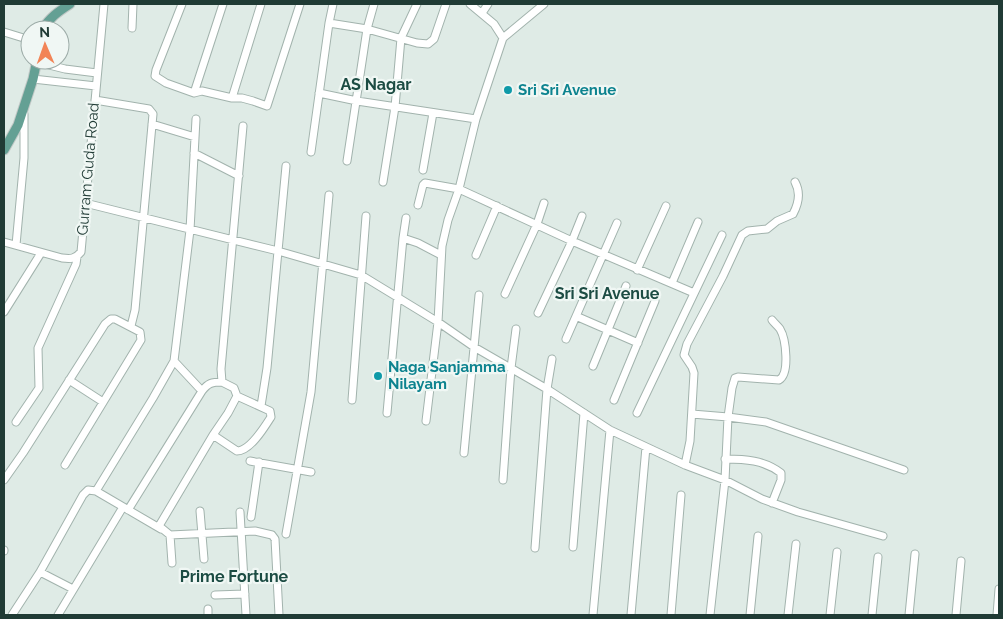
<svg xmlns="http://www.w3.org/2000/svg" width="1003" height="619" viewBox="0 0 1003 619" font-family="Raleway,sans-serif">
<rect width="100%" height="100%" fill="#dfebe6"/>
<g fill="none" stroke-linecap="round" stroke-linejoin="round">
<defs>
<path id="minor" d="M182,4L156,70L155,76L166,83L194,93L202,91L232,98H242L253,101L267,106L300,4
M470,4L494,24L503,38
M482,13L488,4
M329,23L367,29L417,43L428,44L434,39L446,4
M132,28L133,4
M4,32L30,40
M37,62L65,69L97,73
M33,79L96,86
M194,93L223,4
M319,93L357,101L476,119
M232,98L261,4
M95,100L149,109L153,114L135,310L131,326
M152,124L195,137
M243,126L221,369L222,382L234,388L237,396L228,413L213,435L159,526L170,535L255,531L272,535L275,539L279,615
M311,152L329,23L333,4
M194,153L239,176
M347,161L367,29L374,4
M423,170L433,113
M383,182L395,107L401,38L417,4
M85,203L278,251L361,275L438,322L474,347L547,389L610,430L685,465L725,480L762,499L798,512L883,536
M418,205L423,185L425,183L459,189L572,241L694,293
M403,238L406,218
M4,242L62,258C71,259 75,259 81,252L104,4
M16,245L24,158V114
M476,255L497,206
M637,270L666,206
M672,283L698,222
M505,294L537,224L544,203
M4,312L41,253
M538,313L572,241L582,216
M578,317L638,343
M566,339L617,223
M174,361L202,391
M593,366L626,286
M69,380L103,402
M352,400L366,216
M614,400L655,301
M261,406L267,368L286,166
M387,413L403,238L418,243L441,255
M637,413L722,235
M692,414L728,417L766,422L904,470
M426,421L438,322L442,246L448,220L459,189L476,119L503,38L544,4
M16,422L39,388L38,348L76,264L77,257
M213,435L237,451C250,451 264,428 271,417L270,411L237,396
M464,453L479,295
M725,459C745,459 764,460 781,473V480L772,503
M250,461L311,472
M685,465L690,441L694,373L692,367L684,355L687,344L723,276L742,235L748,231L767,229L777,221L793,214C799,203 801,193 795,182
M4,480L23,453L105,324L111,319H115L140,332L141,340L65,465
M503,480L511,368L516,329
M96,491L153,398L174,361L190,230L196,119
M128,510L202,391C208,383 212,382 222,382
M200,511L204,559
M240,512L246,615
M251,517L259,462
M286,534L311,392L329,195
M170,535L172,563
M573,547L584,413
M535,548L547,389L552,359
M4,551V550
M40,572L73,589
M215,595L245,594
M208,609V615
M12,615L40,572L83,495L88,490L96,491L161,529
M58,615L123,507
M593,615L610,430
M631,615L646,447
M671,615L681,495
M710,615L725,480L728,417L732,388L735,378L738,377L779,380C790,374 786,339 780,329C778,326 774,323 772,320
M750,615L758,536
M788,615L796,544
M830,615L837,552
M872,615L878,557
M909,615L915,554
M956,615L961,561
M997,615L999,589"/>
<path id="major" d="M42,30C49,18 59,11 70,4
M4,150L18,125L33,79L37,60"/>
</defs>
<use href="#minor" stroke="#a2b3ad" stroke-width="9"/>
<use href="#major" stroke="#c1c8c6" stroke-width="11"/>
<use href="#minor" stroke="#fff" stroke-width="7"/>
<use href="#major" stroke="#64a094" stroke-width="9"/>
</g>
<g fill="#0f9aa8" stroke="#f0f7f4" stroke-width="2">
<circle cx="508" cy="90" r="5"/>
<circle cx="378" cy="376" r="5"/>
</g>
<g text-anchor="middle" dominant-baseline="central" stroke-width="4.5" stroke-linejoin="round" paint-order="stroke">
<g font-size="15" font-weight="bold" fill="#0d838f" stroke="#f0f7f4" text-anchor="start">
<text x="518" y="90">Sri Sri Avenue</text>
<text x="388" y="367">Naga Sanjamma<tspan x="388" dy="17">Nilayam</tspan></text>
</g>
<g font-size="15" fill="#203b35" stroke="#f0f7f4">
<text transform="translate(88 169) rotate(-85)">Gurram Guda Road</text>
</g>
<g font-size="16" font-weight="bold" fill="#1c4c43" stroke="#f0f7f4">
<text x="376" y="84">AS Nagar</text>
<text x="607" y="293">Sri Sri Avenue</text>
<text x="234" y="576">Prime Fortune</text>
</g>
</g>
<rect width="1003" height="619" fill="none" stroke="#203b35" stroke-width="10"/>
<g transform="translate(45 45) rotate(358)"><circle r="24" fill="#f0f7f4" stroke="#9daca8"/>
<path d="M0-4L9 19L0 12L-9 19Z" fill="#f28456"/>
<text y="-8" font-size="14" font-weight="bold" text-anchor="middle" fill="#203b35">N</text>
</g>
</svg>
